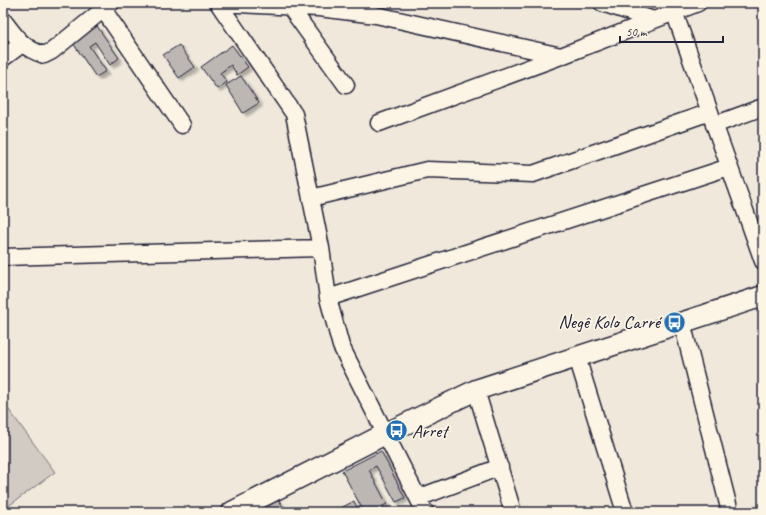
<svg xmlns="http://www.w3.org/2000/svg" width="766" height="515" viewBox="0 0 766 515" font-family="Caveat,sans-serif">
<defs>
<filter id="shadow"><feDropShadow dx="3.5" dy="3.5" stdDeviation="1" flood-color="#0004"/></filter>
</defs>
<rect width="100%" height="100%" fill="#efe8db"/>
<filter id="ink" filterUnits="userSpaceOnUse"><feTurbulence type="fractalNoise" baseFrequency=".025" numOctaves="2"/><feDisplacementMap in="SourceGraphic" scale="8" xChannelSelector="R" yChannelSelector="G"/><feConvolveMatrix kernelMatrix="1 2 1 2 8 2 1 2 1" color-interpolation-filters="sRGB"/></filter>
<g filter="url(#ink)">
<path fill="#d1cbc3" stroke="#7a767f" d="M3,402L55,472L3,510Z"/>
<path fill="#bcb7b3" stroke="#22223b" filter="url(#shadow)" d="M97,26L119,58L110,65L95,42L89,46L106,71L96,77L73,43Z
M179,45L195,67L179,78L163,55Z
M232,45L248,67L237,75L231,65L220,73L227,82L217,89L201,67Z
M241,76L259,103L243,113L226,85Z
M381,451L405,498L396,502L376,466L369,470L387,504L371,512H364L342,471Z
M279,500L283,507L275,512H268L265,507Z
M354,501L359,512H343L341,508Z"/>
<g fill="none" stroke-linecap="round" stroke-linejoin="round">
<defs>
<path id="minor" d="M218,3L294,114L321,248L328,298L341,346L425,512
M218,3L319,8L376,15L561,56
M602,3L654,20
M671,3L763,261
M290,7L346,85
M103,9L182,125
M3,20C16,37 22,48 44,55L52,51L111,3
M3,58L22,44
M379,123L561,56L698,3
M714,125L763,107
M311,198L427,170L533,174L710,112
M3,257L321,248
M328,298L729,167
M682,322L730,512
M577,357L625,512
M476,390L513,512
M418,498L500,467"/>
<path id="tertiary" d="M232,512L385,434L476,390L763,296"/>
</defs>
<use href="#minor" stroke="#22223b" stroke-width="19"/>
<use href="#tertiary" stroke="#22223b" stroke-width="23"/>
<use href="#minor" stroke="#fcf5e5" stroke-width="16"/>
<use href="#tertiary" stroke="#fcf5e5" stroke-width="20"/>
</g>
</g>
<defs>
<symbol id="bus-disc" viewBox="-11 -11 22 22"><circle r="9.5" fill="#1f6fb2" stroke="#fcf5e5"/><path d="M-5-6H5V4H4V6H2V4H-2V6H-4V4H-5ZM-3.5-4V0h7V-4ZM-3.5 1.2v1.5H-2V1.2ZM2 1.2v1.5H3.5V1.2Z" fill="#fff"/></symbol>
</defs>
<g fill-rule="evenodd">
<use href="#bus-disc" x="662" y="310" width="25" height="25"/>
<use href="#bus-disc" x="384" y="418" width="25" height="25"/>
</g>
<g text-anchor="middle" dominant-baseline="central" stroke-width="3.5" stroke-linejoin="round" paint-order="stroke">
<g font-size="19" fill="#22223b" stroke="#fcf5e5" text-anchor="end">
<text x="660" y="322">Negê Kolo Carré</text>
<text x="412" y="431" text-anchor="start">Arret</text>
</g>
</g>
<rect width="766" height="515" fill="none" stroke="#fcf5e5" stroke-width="16"/>
<rect x="8" y="8" width="750" height="499" fill="none" stroke="#22223b" stroke-width="1.5" filter="url(#ink)"/>
<path d="M620 36v6h103v-6" fill="none" stroke="#22223b" stroke-width="2"/>
<text x="626" y="36" font-size="12" fill="#22223b" stroke="#fcf5e5" stroke-width="3" paint-order="stroke">50 m</text>
</svg>
